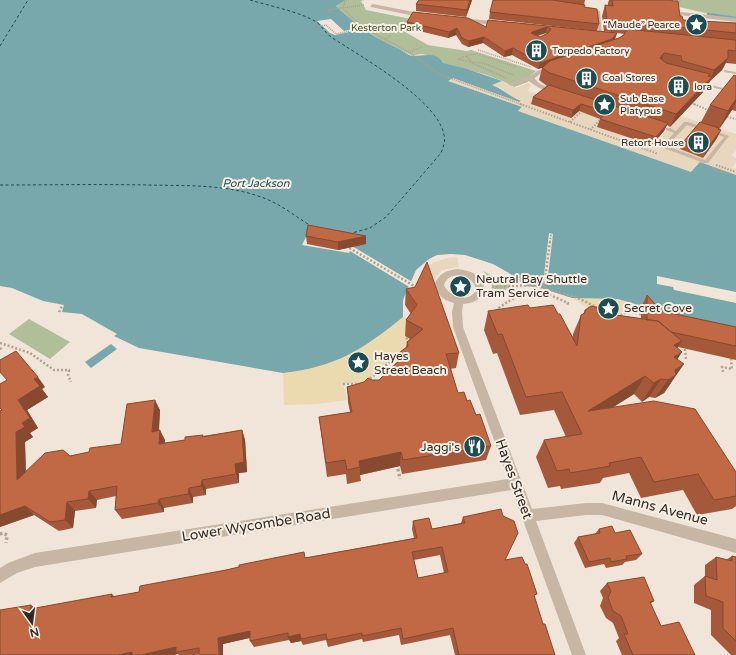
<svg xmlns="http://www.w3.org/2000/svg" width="736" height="655" viewBox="0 0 736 655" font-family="'Varela Round',sans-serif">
<rect width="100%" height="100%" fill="#f0e5d8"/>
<path fill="#b0be99" d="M346,0H364L361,1L366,10L411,19L400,29L428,45L467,51L471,50L536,71L531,75L528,82L514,87C494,75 468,70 445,64C439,62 434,57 428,55C423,54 417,54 413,56L384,42L358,26L336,6Z
M673,0H736V17L705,13L666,4Z
M483,271L511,286L493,299L491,298L496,292L491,284L493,282L490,280Z
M29,319L70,342L50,359L9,334Z"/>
<path fill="#ebd9af" d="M572,298L618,299L635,304L634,309L629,307C625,310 620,314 615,315C604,318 581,304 572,298Z
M403,317L415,321L404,336L414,341L363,383H343L347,400L317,404L284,405L283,373C336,367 362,350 403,317Z"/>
<path fill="#e7d7bf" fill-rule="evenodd" d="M453,78L519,102L520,101L511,96L502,89L491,85L502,81L516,88L528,83L531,85L528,91L539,95L571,118L579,111L604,120L652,145L681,116L736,134V151H734L736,152H734L732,155L736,157L731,156L736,158V162L732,168L736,169V175L700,162L691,172L518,111L522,107L448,81ZM695,131L717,138L703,157L680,149Z
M457,257L459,267L442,270L436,277L433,287L422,280L421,271L434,262L447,258Z"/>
<path fill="#78a7ac" d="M0,0H346L336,6C357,26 373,37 399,49C403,51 409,56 413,56C424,56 436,51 443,63L467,69L502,81L492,85C503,89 510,97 521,101L519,102L453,78L448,81L522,107L518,111L691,172L700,162L736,175V335L634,308L635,304L618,299L572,298L538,287L526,286L509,273L493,264L465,255L451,254L437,255L429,259L416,270L403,300V317C362,350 336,367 283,373L139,348L114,336L117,334L82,314L62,312L64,305L43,301L12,288L0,286Z
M111,344L117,349L91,368L85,362Z"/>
<path fill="#f0e5d8" d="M331,19L344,31L357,28L359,30L335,35L330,33L317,21Z
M308,233L352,246L414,283L411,288L350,251L349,253L302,245Z
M549,233L553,234L547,284L543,283Z
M657,276L736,292V303L674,290L673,287L657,284Z"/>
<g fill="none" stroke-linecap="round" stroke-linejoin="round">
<path stroke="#78a7ac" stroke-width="2.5" d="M708,14L736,18"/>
<path stroke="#1d4d52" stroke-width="1" stroke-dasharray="3 2.5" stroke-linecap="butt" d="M250,0C270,6 292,10 311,19C322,24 323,31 331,37C360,56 438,100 444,135C446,142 443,147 441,153L386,217L370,228L352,233
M0,46L28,0
M0,185C50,185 100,184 149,185C187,186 225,184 261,197C279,203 295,216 311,226"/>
<path stroke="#b3a08f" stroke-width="1.5" stroke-dasharray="1 1" stroke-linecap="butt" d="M364,5L342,8L364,28L409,52L439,74L523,105
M677,6L681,0
M331,13L328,10L342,8L345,4L344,2L347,0
M322,26L326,25L336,34L364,28
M374,33L402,25L406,21
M384,39L391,36
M478,50L531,67
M410,52L422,47
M466,56L458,59L470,62
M471,61L466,56L477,54L516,67
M506,78L470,62L483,63L514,75
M691,103L696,105"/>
<path stroke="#b3a08f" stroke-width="2" stroke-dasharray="1.5 1.5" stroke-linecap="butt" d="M520,104L658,154
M694,104L710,111
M724,116L736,119
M570,122L581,112
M590,130L600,120
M716,165L736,172
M712,168L727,173
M550,242L551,234"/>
<path stroke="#b3a08f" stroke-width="2.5" stroke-dasharray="2 2" stroke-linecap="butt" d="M346,246L416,287
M492,287L532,285L576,297L609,313
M544,287L550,241
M546,288L545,290L550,292L548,294L568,303L567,305
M59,312L63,304
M501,312L499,308C515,296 528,290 548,294
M617,317L629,311L644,315
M406,338L411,341
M0,343L30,353L54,370H69L68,375L71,382
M0,348L2,350
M685,349L686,359
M723,372L722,367L732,369L731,359
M367,381L400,354
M343,384H361"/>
<path stroke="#b3a08f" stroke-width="3.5" stroke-dasharray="2.5 2.5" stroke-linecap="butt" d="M397,464L400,479
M0,534L3,533L7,535L6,543"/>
<path fill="#c7b6a5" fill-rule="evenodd" d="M587,8L600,11L602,36L599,35L596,12L587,10Z
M724,70L736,72V74L724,72Z
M698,81L736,92V94L698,83Z
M684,122H688L729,136L708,163H704L661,147L674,133L666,130V128H670L676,131ZM687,125L724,137L705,160L667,146Z"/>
<path fill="#c7b6a5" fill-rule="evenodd" d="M373,4L424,14L427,16L424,18L371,7L370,6Z
M681,12L736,18V22L679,15L678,14Z
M462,18L501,22L504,24L501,26L460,21V19Z
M552,66L557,67L541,73L535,78V79L540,84L558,91V93C549,94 536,87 529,81L511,86L508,84L523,78L529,77L537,71Z
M458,269C472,271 482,275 485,290C480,300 474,303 463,304L462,312L463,327L532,509L586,503H602L736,539V553L602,515H586L536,521L586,655H572L512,490L35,567L17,573L0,583V568L8,563L35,553L508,479L453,327L452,312L454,303C443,300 439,296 434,285C439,274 446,270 458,269ZM458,275C468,277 474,280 476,290C469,304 449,297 444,285C446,278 451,276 458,275Z"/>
</g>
<path fill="#a6593a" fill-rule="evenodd" d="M472,0L466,17L416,11V4Z
M493,0H585L584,5V7L599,24L597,31L489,19L490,12Z
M609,0H672L680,16L683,20L736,23V64L726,63L722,70L710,81L706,89L670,127L667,125L664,131L652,145L597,127L600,119L579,111L571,118L531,104L533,97L547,86L539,80L542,68L538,69L512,55L504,57L483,43L468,47L462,44L456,35L448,38L407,28V22L486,27L488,20L617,33L615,39L619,38L624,34L604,31L602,16L605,5H608V3ZM546,33L547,34L540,37L536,36Z
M736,76V111L732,110L719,129L717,138L703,158L680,149L684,141L701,122L710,105Z
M306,236H366V244L338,250L307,244Z
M406,289L459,353L456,368L450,369L458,393L467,401L491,446L486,460L402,474L400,466L360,475L361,481L347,484L346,474L327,477L319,417L350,412L348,402L347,387L372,380H379L398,361L399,353L406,347L407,342L410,339L405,336L406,320L411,314L405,305Z
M647,295L661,311L736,327V360L678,347L677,348L678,359L671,383L664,393L655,398L649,397L642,402L634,394L613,407L736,472V506L732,509L697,515L683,490L641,498L629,473L603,478L600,483L561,489L560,486L548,488L536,457L544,440L566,437L554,410L520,415L497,353L493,354L484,330L488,311L530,308L558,314L573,337V334L581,315L583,314L585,310L616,315L641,319V307Z
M45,387L42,389L48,397L27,410L38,428L30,433L33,437L25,442L26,472L70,456L89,452L121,444L160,410L159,431L165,440V443L185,440L203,436L242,430L245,440L247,472L239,473V483L206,489V495L193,497V503L164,508V512L122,519L115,510L116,496L97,500L96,508L75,511L73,528L59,531L34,515L0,527V411Z
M463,517L505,560L534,598L543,624L555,655H455L450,635L401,645L399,635L363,642L362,639L328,647L326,640L303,645L301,641L291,643L289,640L254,647L250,641V638L223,644L197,655H179L178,654L173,655H0L112,594L115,597L139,592L226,570L304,552L305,558L414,538L412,529L413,521L432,529L461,523ZM440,555L444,573L418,578L414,560Z
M599,529L615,533L642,554L636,560L625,562L622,565L606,568L604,564L585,568L574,543L578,537L595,534Z
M732,556L736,557V655H731L711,635V610L694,603V585L705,576V565L716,557L726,560Z
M607,583L654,601L650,604L661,626L695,655H622L616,641L619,638L613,623L606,618L600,606L603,598L600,591Z"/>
<path fill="#874930" d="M470,0H472L466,17L467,10Z
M547,27L546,33L531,38V33L532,32Z
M457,28L456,35L448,38L449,32Z
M617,33L615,39L610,45L538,69L540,63Z
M484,37L483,43L468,47L469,41Z
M513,48L512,55L504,57L505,51Z
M664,53L660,65V58Z
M728,58L722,70L710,81L706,89L670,127L676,114L708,76L710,74L705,84L711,79L714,70Z
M736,99V102L732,110L718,131L728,111Z
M581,104L579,111L571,118L573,110Z
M668,123L664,131L652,145L656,137Z
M721,130L717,138L703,158L707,149Z
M366,236V244L338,250V242Z
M682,341L670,359L674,345Z
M682,352L670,371L674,357Z
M684,364L664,393L655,398L675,370Z
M645,376L634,394L579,429L588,411Z
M38,377L45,387L42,389L48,397L27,410L38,428L30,433L33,437L25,442L26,489L17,480L16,432L22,423L18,400L34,379Z
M661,379L649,397L642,402L654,383Z
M155,400L160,410L158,441L152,432Z
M160,430L165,440L164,454L159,444Z
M242,430L245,440L247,472L239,473V483L236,474L235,464Z
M401,452L400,466L360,475V467L359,461Z
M202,480L206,489V495L201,486Z
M189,488L193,497V503L188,494Z
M89,491L97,500L96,508L88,499Z
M159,499L164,508V512L158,503Z
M67,502L75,511L73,528L65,520Z
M25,506L34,515L0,527V515Z
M31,605L41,612L30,609Z
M250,631L253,637L223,644V655H219L218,638Z
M300,634L301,641L291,643L288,637Z
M176,647V652L178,654L173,655H141Z
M132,652L136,655H118Z"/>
<path fill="#c16844" stroke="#874930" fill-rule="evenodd" d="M419,0H470L467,10L416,4Z
M493,0H552L585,5L584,7L597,9L599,24L490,12Z
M612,0H672V1H678L680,16H682L683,20L736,23V33L607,20L605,5L613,6Z
M413,12L468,18L486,27L488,20L617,33L612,39L540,63L513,48L505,51L484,37L469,41L462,38L457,28L449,32L407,22ZM547,27L551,29L548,33L540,37L531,33L532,32Z
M627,29L736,40V51L728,50V58L714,70L682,61L681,56L664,53L660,58L666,63L710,74L708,76L712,77L676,114L550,73L542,68L550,61L619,38L624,35Z
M734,75L736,76V99L728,111L710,105Z
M549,85L668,123L656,137L600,119L607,112L581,104L573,110L533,97Z
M700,122L719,128L718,129L721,130L707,149L684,141Z
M308,225L366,236L338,242L306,236Z
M427,262L459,353L446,354L458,393L464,392L467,401L470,400L476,415L480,414L491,446L403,460L401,452L359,461L360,467L347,470L345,460L326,463L319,417L352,412L347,387L364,382L368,378L372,380H379L400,360L399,353L408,346L407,342L423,329L406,320L417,305L406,289L415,287Z
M647,295L661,311L736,327V346L671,332L658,321L647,320Z
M528,305L530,308L553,305L558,314H560L577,346L581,315L585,313V310L591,306L596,307L603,313L607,311L612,312L616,315L658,321L682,341L674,345L682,352L674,357L684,364L675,370L676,375L668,380L661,379L654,383L645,376L588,411L654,401L695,409L736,472V496L714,500L698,474L654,482L641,457L609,463L610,466L570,473L569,469L557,471L544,440L582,434L562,392L526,397L502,334L498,335L488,311Z
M16,351L38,377L34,379L40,386L18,400L30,418L22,423L25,427L16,432L17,480L45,453L63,450L70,456L89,452L90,448L121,444L127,404L155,400L152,432L160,430L159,444L185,440V437L203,435L202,437L242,430L244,462L235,464L236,474L202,480L201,486L189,488L188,494L159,499L158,503L115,510L117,486L89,491L88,499L67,502L65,520L50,522L25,506L0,515V411L2,410L0,408V384L7,380L0,372V360Z
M501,509L503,516L514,521L518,533L505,560L522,557L525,564H527L537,594L534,595L543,624H545L555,655H459L453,628L403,639L401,628L362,636V633L327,640L326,634L301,639L300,634L288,637V633L250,641V631L218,638L219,655H199V648L176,652V647L141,655H132V652L118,655H0V610L31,605L30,609L112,594L111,597L139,592L140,586L226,570L239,567V565L304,552L305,558L417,538L413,521L429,518L432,529L465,523L463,517ZM442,547L448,572L418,578L412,552Z
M612,526L615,533L630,530L642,554L626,556L627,559L611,562L610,558L589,562L578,537L600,533L599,529Z
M732,556L736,557V641L723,628V602L706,596L705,576L717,580L716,557L732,561Z
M644,577L654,601L650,602L661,626L679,622L695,655H633L624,634H628L621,616L613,611L608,598L611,591L607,583Z"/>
<defs>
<symbol id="sight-disc" viewBox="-11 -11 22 22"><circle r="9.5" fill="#1d4d52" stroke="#f8efe4"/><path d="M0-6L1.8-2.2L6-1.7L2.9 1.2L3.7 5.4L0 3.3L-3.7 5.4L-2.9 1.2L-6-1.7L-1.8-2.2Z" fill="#fff"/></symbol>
<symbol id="building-disc" viewBox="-11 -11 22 22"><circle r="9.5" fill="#1d4d52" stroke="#f8efe4"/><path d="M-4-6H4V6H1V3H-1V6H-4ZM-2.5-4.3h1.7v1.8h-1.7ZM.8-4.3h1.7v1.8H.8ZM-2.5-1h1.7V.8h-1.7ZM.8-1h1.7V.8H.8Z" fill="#fff"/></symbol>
<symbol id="restaurant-disc" viewBox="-11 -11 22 22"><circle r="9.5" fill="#1d4d52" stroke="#f8efe4"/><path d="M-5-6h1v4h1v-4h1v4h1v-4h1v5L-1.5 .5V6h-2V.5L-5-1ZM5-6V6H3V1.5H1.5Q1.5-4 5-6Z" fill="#fff"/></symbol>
</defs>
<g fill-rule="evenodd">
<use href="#sight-disc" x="684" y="12" width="25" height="25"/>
<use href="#building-disc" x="524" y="38" width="25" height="25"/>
<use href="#building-disc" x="574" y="66" width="25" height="25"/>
<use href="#building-disc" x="666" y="74" width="25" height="25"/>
<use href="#sight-disc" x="592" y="92" width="25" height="25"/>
<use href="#building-disc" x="686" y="130" width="25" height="25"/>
<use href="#sight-disc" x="448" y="274" width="25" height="25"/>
<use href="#sight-disc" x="596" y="296" width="25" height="25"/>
<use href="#sight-disc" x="346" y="350" width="25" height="25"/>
<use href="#restaurant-disc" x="462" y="434" width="25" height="25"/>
</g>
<g text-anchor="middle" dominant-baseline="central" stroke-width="4" stroke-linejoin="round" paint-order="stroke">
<g font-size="10" fill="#332a26" stroke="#f8efe4" text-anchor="start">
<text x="680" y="25" text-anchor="end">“Maude” Pearce</text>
<text x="552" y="51">Torpedo Factory</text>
<text x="602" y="78">Coal Stores</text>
<text x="694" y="87">Iora</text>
<text x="620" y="99">Sub Base<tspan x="620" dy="12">Platypus</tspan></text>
<text x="684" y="143" text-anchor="end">Retort House</text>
</g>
<g font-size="10" fill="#41502a" stroke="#f8efe4">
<text x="386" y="28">Kesterton Park</text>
</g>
<g font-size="11" font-style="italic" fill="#1d4d52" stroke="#f8efe4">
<text x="256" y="183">Port Jackson</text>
</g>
<g font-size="12" fill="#332a26" stroke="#f8efe4" text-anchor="start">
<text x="476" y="279">Neutral Bay Shuttle<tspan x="476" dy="14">Tram Service</tspan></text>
<text x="624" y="308">Secret Cove</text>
<text x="374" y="356">Hayes<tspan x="374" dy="14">Street Beach</tspan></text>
<text x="460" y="447" text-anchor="end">Jaggi's</text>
</g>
<g font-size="14" fill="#332a26" stroke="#f8efe4">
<text transform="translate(514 479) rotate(70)">Hayes Street</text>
<text transform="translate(660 508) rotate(15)">Manns Avenue</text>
<text transform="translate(256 525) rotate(-9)">Lower Wycombe Road</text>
</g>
</g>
<g transform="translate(32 623) rotate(166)" stroke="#f8efe4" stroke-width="3" paint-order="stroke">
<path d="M0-3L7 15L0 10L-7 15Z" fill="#332a26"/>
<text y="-6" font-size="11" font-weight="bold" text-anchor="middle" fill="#332a26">N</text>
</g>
</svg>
